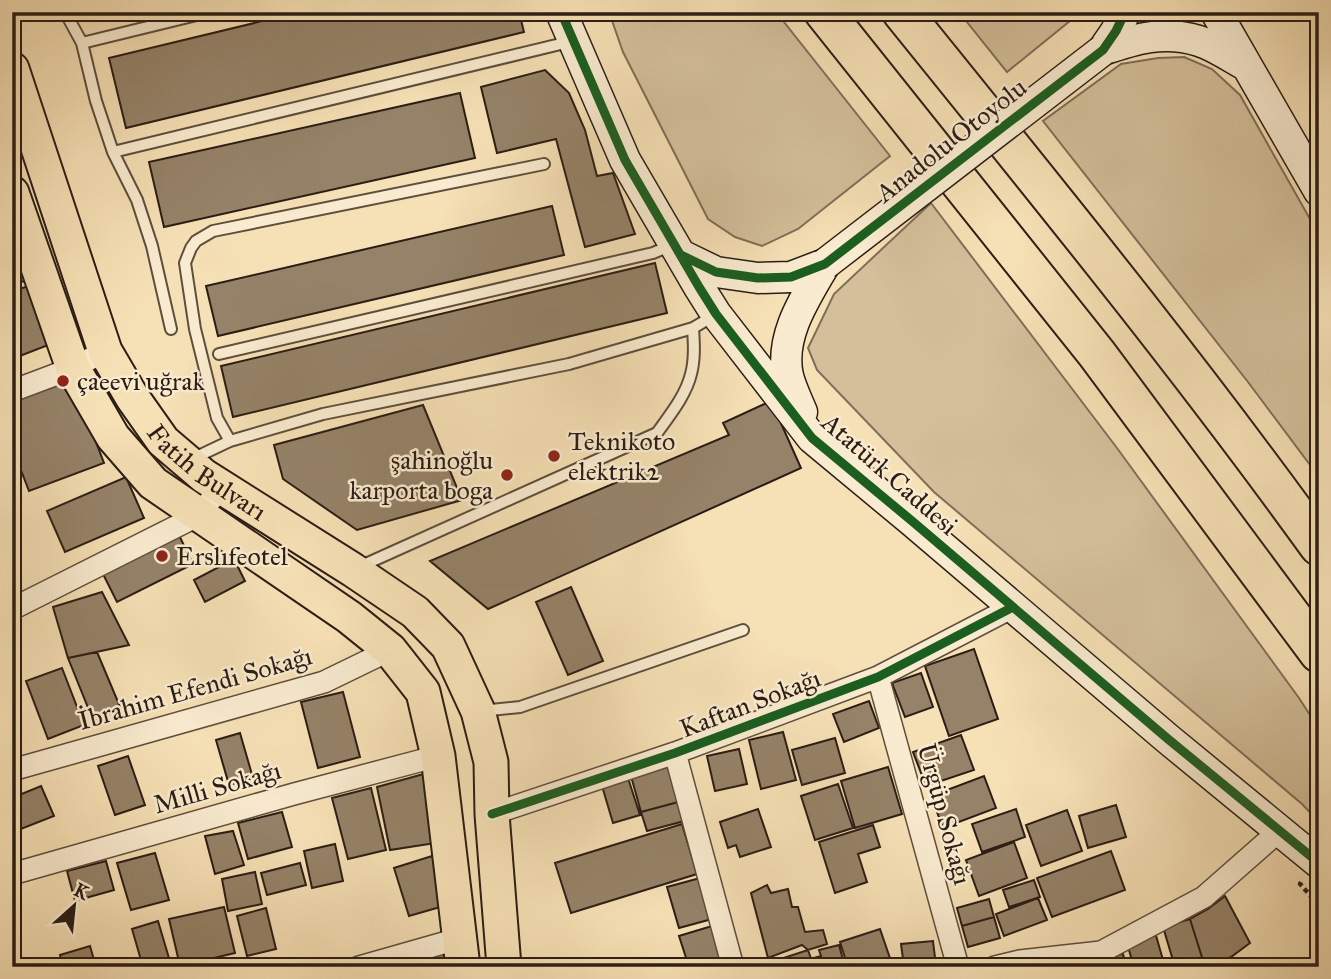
<svg xmlns="http://www.w3.org/2000/svg" width="1331" height="979" viewBox="0 0 1331 979" font-family="'IM FELL Great Primer',serif">
<rect width="100%" height="100%" fill="#f6e0b5"/>
<filter id="stains"><feTurbulence type="fractalNoise" baseFrequency=".00286" numOctaves="4"/><feColorMatrix values="0 0 0 0 .2 0 0 0 0 .09 0 0 0 0 .02 0 0 0 .5 -.17"/></filter>
<radialGradient id="worn" r=".72"><stop offset=".6" stop-color="#630" stop-opacity="0"/><stop offset="1" stop-color="#630" stop-opacity=".3"/></radialGradient>
<path fill="#d3bf9a" stroke="#7f6e58" stroke-width="2" d="M609,12H776L890,156L798,229L762,246L735,237L708,219L623,52Z
M959,12H1081L1007,72Z
M1184,57L1212,69L1240,95L1319,235V477L1248,382L1043,121L1121,64L1158,58Z
M931,203L1117,448L1299,698L1319,729V822L1302,804L934,492L817,370L808,348L834,294Z"/>
<path fill="#958268" stroke="#2b1d15" stroke-width="2" d="M300,12H519L524,32L126,128L109,58Z
M545,70L569,93L585,130L597,176L613,173L635,234L585,247L556,139L497,153L481,87Z
M460,93L475,158L164,227L149,162Z
M552,206L564,255L218,336L206,286Z
M655,263L667,313L233,417L221,366Z
M26,264L31,279L12,285V268Z
M33,284L56,342L12,359V292Z
M72,380L104,463L29,491L12,447V396L46,383L48,389Z
M771,401L801,468L488,609L430,561L729,435L723,423Z
M423,405L462,500L357,530L283,479L274,445Z
M126,477L144,518L65,552L47,511Z
M176,529L193,564L117,602L99,566Z
M234,559L245,581L205,602L194,580Z
M571,587L603,661L568,675L536,602Z
M102,592L129,645L68,658L53,607Z
M974,649L998,719L949,736L925,666Z
M97,652L121,709L93,720L68,658Z
M62,668L84,725L48,739L26,681Z
M921,673L933,707L905,717L892,683Z
M343,692L360,757L318,768L301,702Z
M869,701L879,728L844,742L833,714Z
M783,732L796,780L761,789L749,740Z
M240,733L253,778L229,785L216,740Z
M961,735L974,770L926,786L913,752Z
M835,738L845,773L802,785L792,750Z
M739,749L747,784L715,791L707,756Z
M128,756L145,805L115,815L98,766Z
M670,757L682,801L641,812L629,769Z
M888,767L902,814L855,828L841,781Z
M427,773L442,842L390,850L377,787Z
M984,776L996,808L943,828L931,796Z
M628,778L640,815L613,823L602,786Z
M838,784L853,828L815,840L801,796Z
M41,786L54,816L13,832L12,798Z
M371,788L386,850L348,859L332,798Z
M682,801L688,820L647,831L641,812Z
M1116,805L1126,837L1088,848L1079,816Z
M758,809L771,847L740,857L736,845L728,848L720,822Z
M1016,809L1025,837L982,852L972,824Z
M1067,810L1082,851L1041,866L1026,825Z
M282,812L292,847L248,859L238,823Z
M682,824L697,874L571,913L555,863Z
M873,825L880,847L858,854L867,882L835,893L819,842Z
M233,831L244,865L215,874L205,836Z
M1014,842L1027,878L979,896L966,860Z
M335,844L343,881L312,888L304,851Z
M1111,851L1125,890L1052,917L1037,878Z
M155,853L169,900L131,910L117,863Z
M432,856L447,905L409,916L394,868Z
M106,861L114,890L75,901L67,871Z
M300,863L306,885L267,895L261,873Z
M255,872L262,904L228,911L222,879Z
M700,878L712,919L679,928L667,887Z
M1034,880L1040,897L1009,907L1003,890Z
M767,885L771,893L788,889L792,907H798L805,932L823,930L827,944L808,950L802,945L768,958L751,893Z
M1225,896L1250,943L1231,957L1205,967L1190,919L1208,909Z
M1038,898L1047,920L1004,936L996,914Z
M989,899L994,917L962,926L957,908Z
M224,907L235,953L180,966L169,919Z
M266,908L276,949L247,956L237,916Z
M994,917L1000,938L968,947L962,926Z
M1190,919L1205,967H1175L1163,927Z
M158,921L171,965L166,967H143L132,929Z
M712,926L723,965L716,967H689L679,936Z
M880,929L893,967H848L840,942Z
M1155,932L1165,967H1134L1126,940Z
M933,941L936,966L904,967L901,944Z
M839,945L845,967H816L814,958L821,956L819,950Z
M90,946L96,967H63L60,955Z
M808,950L814,967H780L777,960Z
M445,953L449,967H392Z
M1123,954L1126,967H1083L1082,960Z
M777,960L780,967H761L760,965Z"/>
<g fill="none" stroke-linecap="round" stroke-linejoin="round">
<defs>
<path id="lane" d="M65,12L82,43L96,101L113,152L137,200L152,246L171,329
M82,43L209,12
M113,152L573,41
M219,354L653,253L672,245
M230,441L217,418L195,329L185,263L191,248L196,241L213,231L544,164
M192,459L230,441L323,414L569,364L693,328
M359,567L657,433C670,415 686,395 691,374C695,359 694,343 693,328L715,315
M481,711L520,707L743,630"/>
<path id="street" d="M12,391L73,368L105,351
M12,609L199,515L221,487
M878,677L958,967
M675,753L733,967
M12,770L324,682L390,650
M492,814L675,753L878,677L1013,607
M12,874L294,794L438,756
M359,967L461,938
M995,967L1020,961L1101,952L1204,897L1279,831"/>
<path id="secondary" d="M561,12L625,160L699,287L716,314L812,438L912,521L1168,739L1319,863
M1216,12L1319,191
M1103,50C1135,39 1164,30 1199,41C1215,46 1232,58 1247,66
M1103,50L1116,31L1125,12
M681,255L716,272L758,278L791,277L825,264
M802,412C797,400 791,388 788,376C779,336 806,297 825,264"/>
<g id="primary">
<path id="s1" d="M12,69L105,351L132,397L163,441L204,476L353,570L415,612L448,646L478,711L491,762L492,814L504,967"/>
<path d="M12,193L73,368L113,437L153,483L349,617L390,650L423,692L438,756L463,967"/>
</g>
<path id="highway" d="M824,12L1097,354L1319,653
M902,12C1044,188 1187,363 1319,546"/>
</defs>
<use href="#lane" stroke="#5e4e3d" stroke-width="14"/>
<use href="#street" stroke="#5e4e3d" stroke-width="24"/>
<use href="#secondary" stroke="#2b1d15" stroke-width="33"/>
<use href="#primary" stroke="#2b1d15" stroke-width="37"/>
<use href="#highway" stroke="#2b1d15" stroke-width="42"/>
<path stroke="#2b1d15" stroke-width="4.5" stroke-dasharray="5 3.5" stroke-linecap="butt" d="M1301,882L1300,884L1319,905"/>
<use href="#lane" stroke="#f9ebcf" stroke-width="10"/>
<use href="#street" stroke="#f9ebcf" stroke-width="21"/>
<use href="#secondary" stroke="#f9ebcf" stroke-width="30"/>
<use href="#primary" stroke="#f6e0b5" stroke-width="33"/>
<use href="#highway" stroke="#f6e0b5" stroke-width="38"/>
<defs>
<path id="secondary-bridge" d="M825,264L1103,50"/>
</defs>
<use href="#secondary-bridge" stroke="#2b1d15" stroke-width="33" stroke-linecap="butt"/>
<use href="#secondary-bridge" stroke="#f9ebcf" stroke-width="30"/>
<defs>
<path id="cycleway" d="M561,12L625,160L699,287L716,314L812,438L912,521L1168,739L1319,863
M681,255L716,272L758,278L791,277L825,264L1103,50L1116,31L1125,12
M492,814L675,753L878,677L1013,607"/>
</defs>
<use href="#cycleway" stroke="#f9ebcf" stroke-width="13"/>
<use href="#cycleway" stroke="#1b5e20" stroke-width="9"/>
</g>
<g fill="#8f2418" stroke="#f9ebcf" stroke-width="2.5">
<circle cx="63" cy="381" r="7"/>
<circle cx="554" cy="456" r="7"/>
<circle cx="507" cy="475" r="7"/>
<circle cx="162" cy="556" r="7"/>
</g>
<g text-anchor="middle" dominant-baseline="central" stroke-width="5" stroke-linejoin="round" paint-order="stroke">
<g font-size="26" fill="#2b1d15" stroke="#f9ebcf">
<text transform="translate(951 140) rotate(-38)">Anadolu Otoyolu</text>
<text stroke="none"><textPath href="#s1" startOffset="458">Fatih Bulvarı</textPath></text>
<text transform="translate(890 474) rotate(41)">Atatürk Caddesi</text>
<text transform="translate(195 688) rotate(-16)">İbrahim Efendi Sokağı</text>
<text transform="translate(750 703) rotate(-21)">Kaftan Sokağı</text>
<text transform="translate(217 787) rotate(-16)">Milli Sokağı</text>
<text transform="translate(945 814) rotate(75)">Ürgüp Sokağı</text>
</g>
<g font-size="26" fill="#2b1d15" stroke="#f9ebcf" text-anchor="start">
<text x="77" y="381">çaeevi uğrak</text>
<text x="568" y="441">Teknikoto<tspan x="568" dy="30">elektrik2</tspan></text>
<text x="493" y="460" text-anchor="end">şahinoğlu<tspan x="493" dy="30">karporta boga</tspan></text>
<text x="176" y="556">Erslıfeotel</text>
</g>
</g>
<rect width="1331" height="979" fill="none" stroke="#f6e0b5" stroke-width="42"/>
<rect x="14" y="14" width="1303" height="951" fill="none" stroke="#2b1d15" stroke-width="3.5"/>
<rect x="21" y="21" width="1289" height="937" fill="none" stroke="#2b1d15" stroke-width="2"/>
<g transform="translate(74 906) rotate(27)" stroke="#f9ebcf" stroke-width="5" paint-order="stroke">
<path d="M0-5L12 26L0 18L-12 26Z" fill="#2b1d15"/>
<text y="-10" font-size="19" font-weight="bold" text-anchor="middle" fill="#2b1d15">K</text>
</g>
<rect width="100%" height="100%" filter="url(#stains)"/>
<rect width="100%" height="100%" fill="url(#worn)"/>
</svg>
